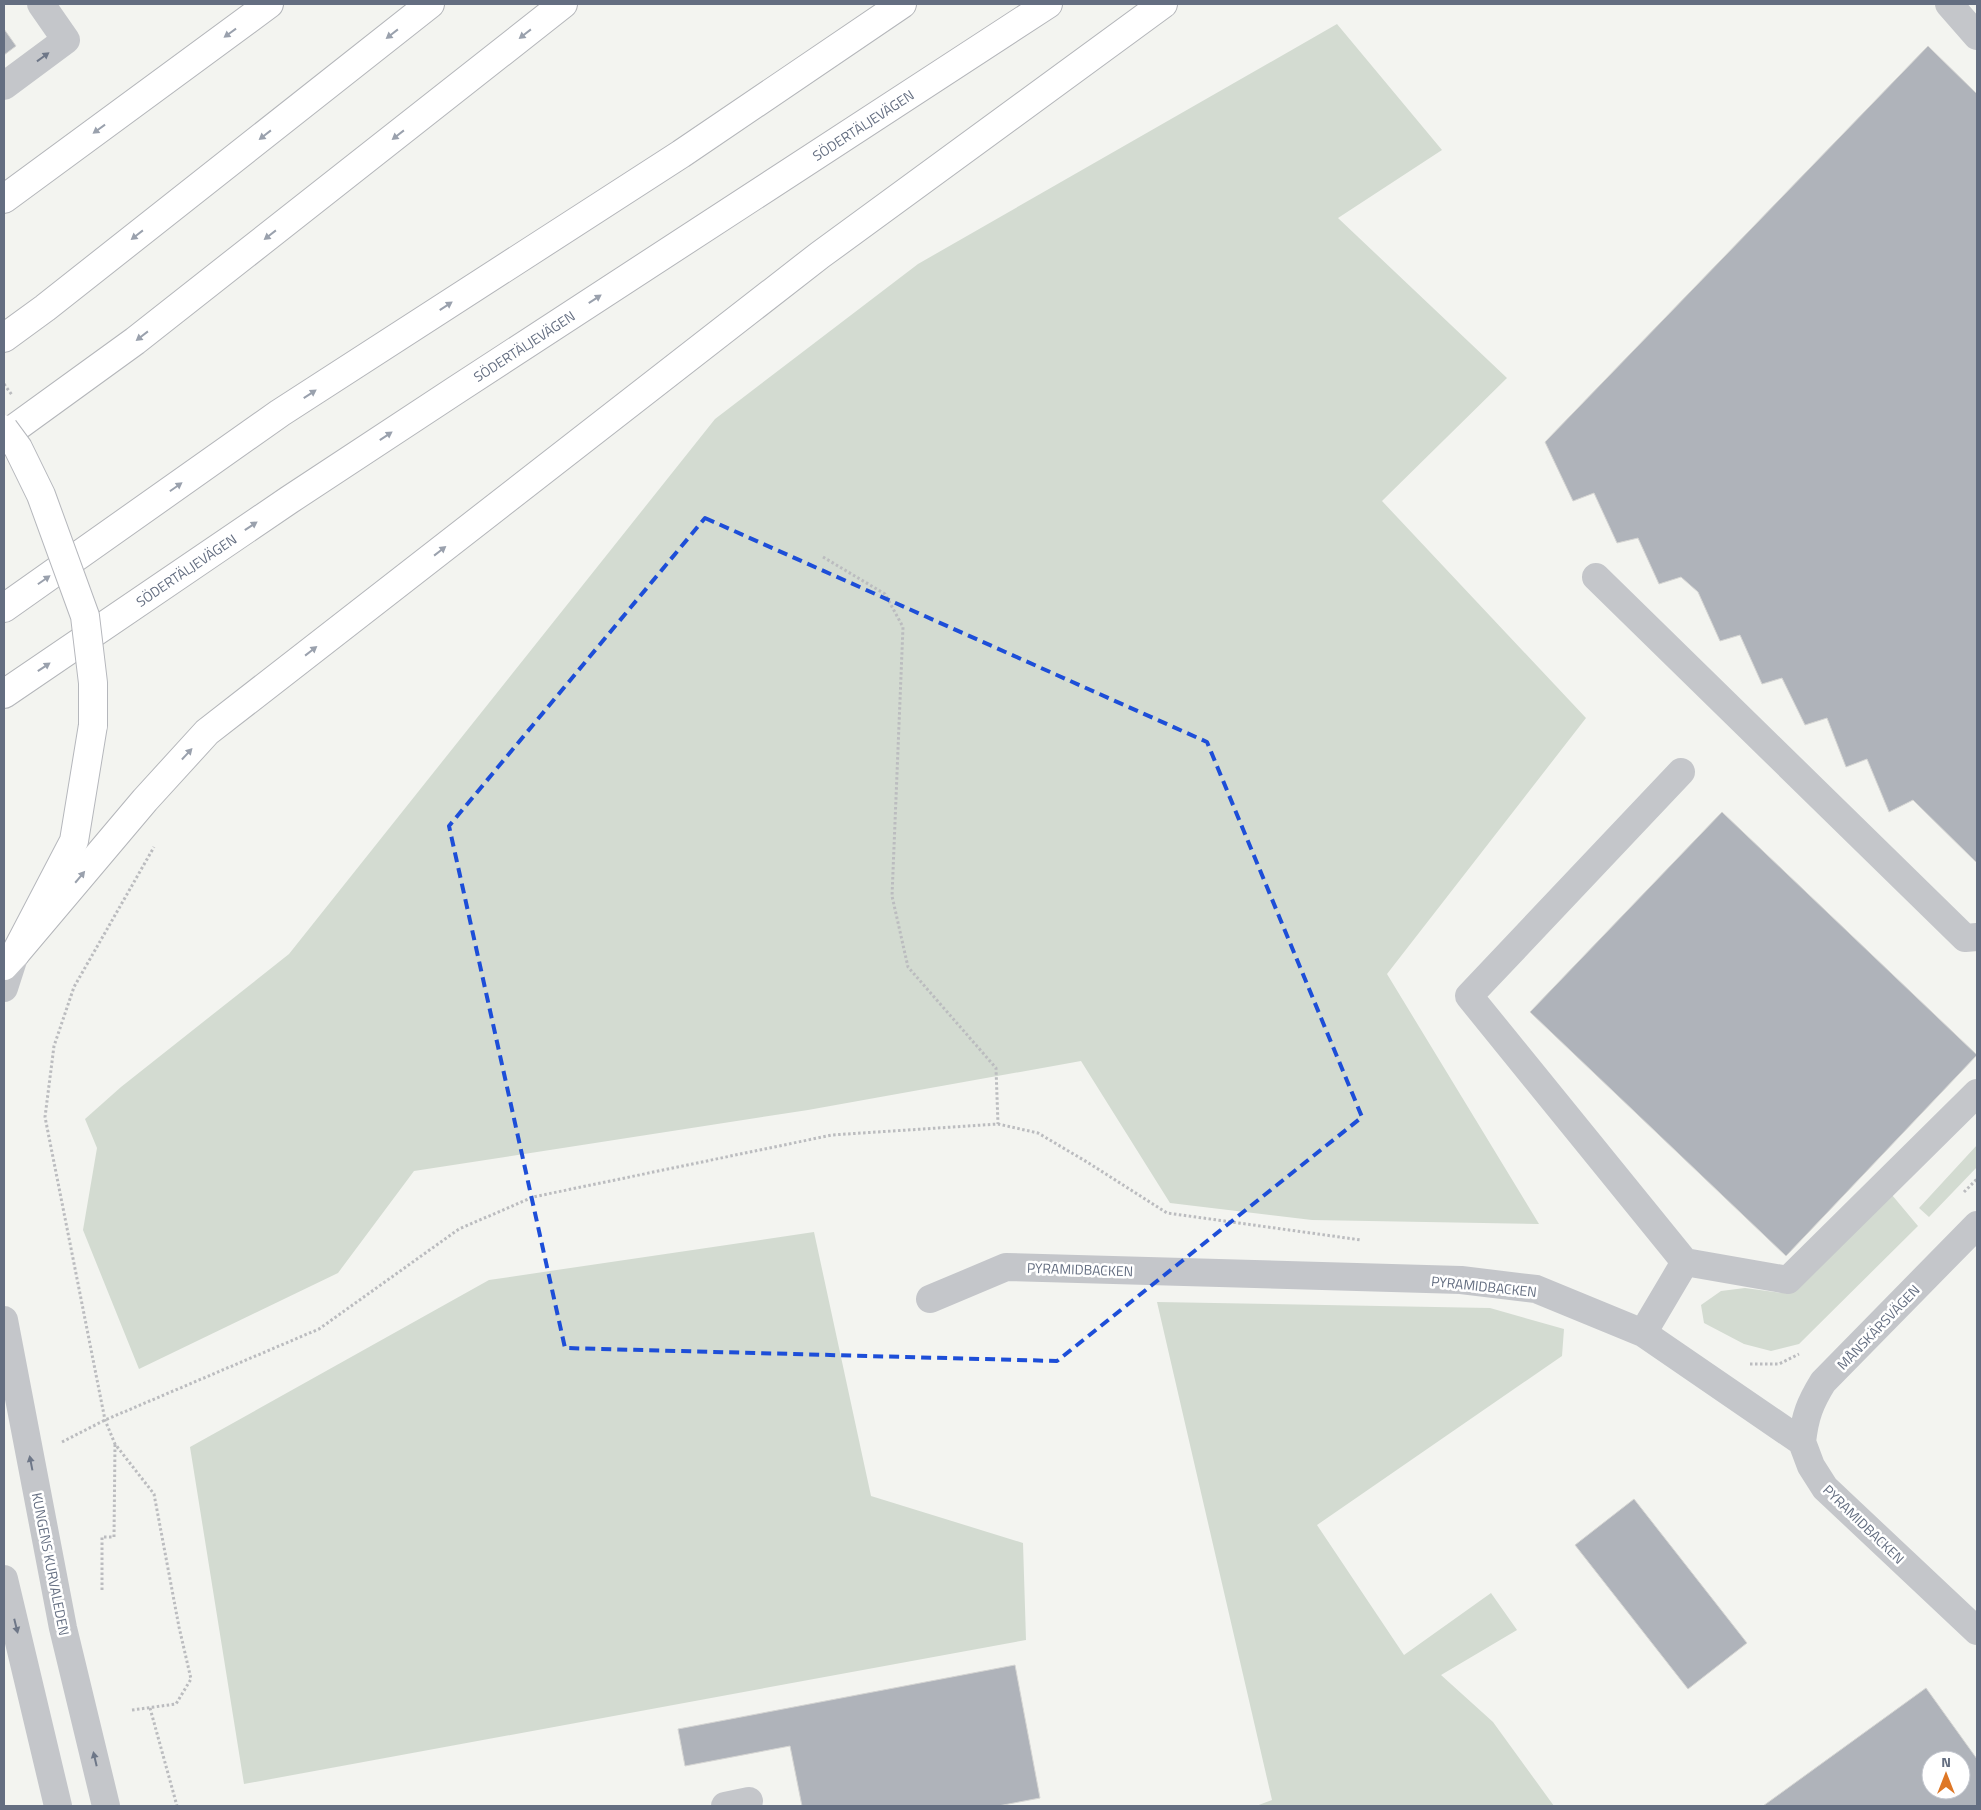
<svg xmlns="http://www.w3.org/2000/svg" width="1981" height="1810" viewBox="0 0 1981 1810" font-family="'Titillium Web',sans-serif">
<rect width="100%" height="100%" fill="#f3f4f0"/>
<path fill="#d3dbd1" d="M1337,24L1442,150L1338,218L1507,378L1382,501L1586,718L1387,974L1539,1224L1312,1220L1170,1203L1081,1061L808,1110L414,1171L338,1273L139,1369L83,1230L97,1148L85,1119L121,1087L289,954L715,419L918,264Z
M1977,1145V1167L1929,1217L1919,1208Z
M1892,1195L1918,1226L1799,1344L1771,1351L1744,1344L1704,1323L1701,1305L1721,1291L1745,1288L1781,1293L1797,1288Z
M814,1232L871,1496L1023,1543L1026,1640L244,1784L190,1447L489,1280Z
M1157,1302L1490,1308L1564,1329L1562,1356L1317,1525L1404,1655L1491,1593L1517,1630L1441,1675L1493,1722L1554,1806H1256L1272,1800Z"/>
<path fill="#afb3ba" stroke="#d5d5d3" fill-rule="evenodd" d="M4,29L16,46L4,55Z
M1928,46L1977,94V863L1913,800L1889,812L1867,759L1846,767L1827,718L1805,725L1782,678L1762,684L1740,635L1720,641L1698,592L1681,577L1659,584L1638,538L1617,543L1594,493L1573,501L1545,442Z
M1722,812L1977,1055L1786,1256L1530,1012Z
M1634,1499L1747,1643L1688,1689L1575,1545Z
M1015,1665L1040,1798L998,1806H802L790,1746L685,1766L678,1729Z
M1926,1688L1977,1759V1806H1763ZM1931,1760H1961V1790H1931Z"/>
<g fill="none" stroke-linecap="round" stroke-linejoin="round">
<defs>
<path id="major" d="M4,966L15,954L74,841L93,725"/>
<path id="highway" d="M4,199L269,4
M4,338L45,308L430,4
M4,436L135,341L563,4
M4,608L280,413L681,154L902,4
M4,694L289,500L456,390L1048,4
M15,954L145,800L207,732L820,255L1163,4"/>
</defs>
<use href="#major" stroke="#b5b7bc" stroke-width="30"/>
<use href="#highway" stroke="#b4b6ba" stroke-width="30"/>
<path stroke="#bbbcbf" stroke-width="3" stroke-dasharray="2.5 2.5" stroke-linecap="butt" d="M823,557L885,594L903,627L892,896L908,967L996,1068L998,1124
M1964,1192L1977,1179
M1750,1364H1779L1799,1354
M62,1442L105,1420L319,1329L459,1229L533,1197L832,1135L998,1124L1038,1133L1087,1162L1167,1213L1361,1240
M102,1590V1537H114L115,1444
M150,1708L177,1806
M132,1710L176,1704L191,1679L179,1627L154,1494L115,1444L105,1420L45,1117L54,1046L74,987L154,847"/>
<path stroke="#c4c6ca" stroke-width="28" d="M1949,4L1977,36
M4,86L66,40L41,4
M1596,577L1965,938L1977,937
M1681,772L1469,996L1685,1262L1788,1280L1977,1093
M4,988L15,954
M930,1299L1006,1267L1461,1280L1536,1289L1643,1333L1802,1442L1811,1466L1825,1488L1977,1631
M4,1320L63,1628L106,1806
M1643,1333L1685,1262
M1802,1442C1805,1416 1810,1403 1823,1382L1977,1225
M4,1579L58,1806
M725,1806L749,1801"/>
<use href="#major" stroke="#fff" stroke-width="28"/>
<use href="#highway" stroke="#fff" stroke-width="28"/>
<defs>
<path id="major-bridge" d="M4,429L18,448L41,495L85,616L93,683V725"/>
</defs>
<use href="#major-bridge" stroke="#b5b7bc" stroke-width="30" stroke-linecap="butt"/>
<path stroke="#bbbcbf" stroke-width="3" stroke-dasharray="2.5 2.5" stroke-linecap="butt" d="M4,384L12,395"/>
<use href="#major-bridge" stroke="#fff" stroke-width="28"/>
</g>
<defs><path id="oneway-solid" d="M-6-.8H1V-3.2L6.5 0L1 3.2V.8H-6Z" transform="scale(1.25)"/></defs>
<g fill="#9aa1ad">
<use href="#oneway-solid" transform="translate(230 33) rotate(144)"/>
<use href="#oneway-solid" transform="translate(392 34) rotate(142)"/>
<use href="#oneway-solid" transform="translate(525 34) rotate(142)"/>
<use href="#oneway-solid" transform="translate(99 129) rotate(144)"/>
<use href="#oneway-solid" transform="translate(265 135) rotate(142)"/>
<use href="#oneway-solid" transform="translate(398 135) rotate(142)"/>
<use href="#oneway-solid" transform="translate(137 235) rotate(142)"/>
<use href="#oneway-solid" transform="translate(270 235) rotate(142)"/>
<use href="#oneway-solid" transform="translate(595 299) rotate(-33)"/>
<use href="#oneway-solid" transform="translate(446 306) rotate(-33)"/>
<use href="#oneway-solid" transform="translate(142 336) rotate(142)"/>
<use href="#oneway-solid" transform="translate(310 394) rotate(-33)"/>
<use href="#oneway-solid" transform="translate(386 436) rotate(-34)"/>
<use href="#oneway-solid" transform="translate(176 487) rotate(-35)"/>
<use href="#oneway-solid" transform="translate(251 526) rotate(-34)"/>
<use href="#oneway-solid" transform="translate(440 551) rotate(-38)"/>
<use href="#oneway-solid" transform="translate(44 580) rotate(-35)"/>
<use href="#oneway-solid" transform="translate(311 651) rotate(-38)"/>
<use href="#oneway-solid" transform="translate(44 667) rotate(-34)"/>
<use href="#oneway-solid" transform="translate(187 754) rotate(-47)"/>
<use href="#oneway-solid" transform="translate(80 877) rotate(-50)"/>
</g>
<g fill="#6e7788">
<use href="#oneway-solid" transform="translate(43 57) rotate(-36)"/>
<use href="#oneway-solid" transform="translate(31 1463) rotate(-101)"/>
<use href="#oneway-solid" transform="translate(16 1626) rotate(76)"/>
<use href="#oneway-solid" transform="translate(95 1759) rotate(-103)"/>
</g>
<path fill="none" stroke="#1d4ed8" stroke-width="4" stroke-dasharray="10 6" stroke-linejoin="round" d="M705,518L1207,742L1362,1117L1057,1361L565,1348L449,826Z"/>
<g text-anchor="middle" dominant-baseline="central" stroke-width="5" stroke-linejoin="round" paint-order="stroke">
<g font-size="14" fill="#646e81" stroke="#fff">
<text transform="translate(863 125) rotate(-33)">SÖDERTÄLJEVÄGEN</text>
<text transform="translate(524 346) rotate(-33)">SÖDERTÄLJEVÄGEN</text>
<text transform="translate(186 570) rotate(-34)">SÖDERTÄLJEVÄGEN</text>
<text transform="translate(1080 1269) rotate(2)">PYRAMIDBACKEN</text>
<text transform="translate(1484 1286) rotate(6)">PYRAMIDBACKEN</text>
<text transform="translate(1878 1327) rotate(-46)">MÅNSKÄRSVÄGEN</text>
<text transform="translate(1864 1524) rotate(44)">PYRAMIDBACKEN</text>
<text transform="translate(51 1564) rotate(79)">KUNGENS KURVALEDEN</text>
</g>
</g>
<rect width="1981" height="1810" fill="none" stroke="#646e81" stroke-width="10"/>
<g transform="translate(1946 1775)"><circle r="24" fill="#ffffff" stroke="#c1c5cd"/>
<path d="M0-4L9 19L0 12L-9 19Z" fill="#de7726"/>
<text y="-8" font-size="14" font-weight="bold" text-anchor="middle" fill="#646e81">N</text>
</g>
</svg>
